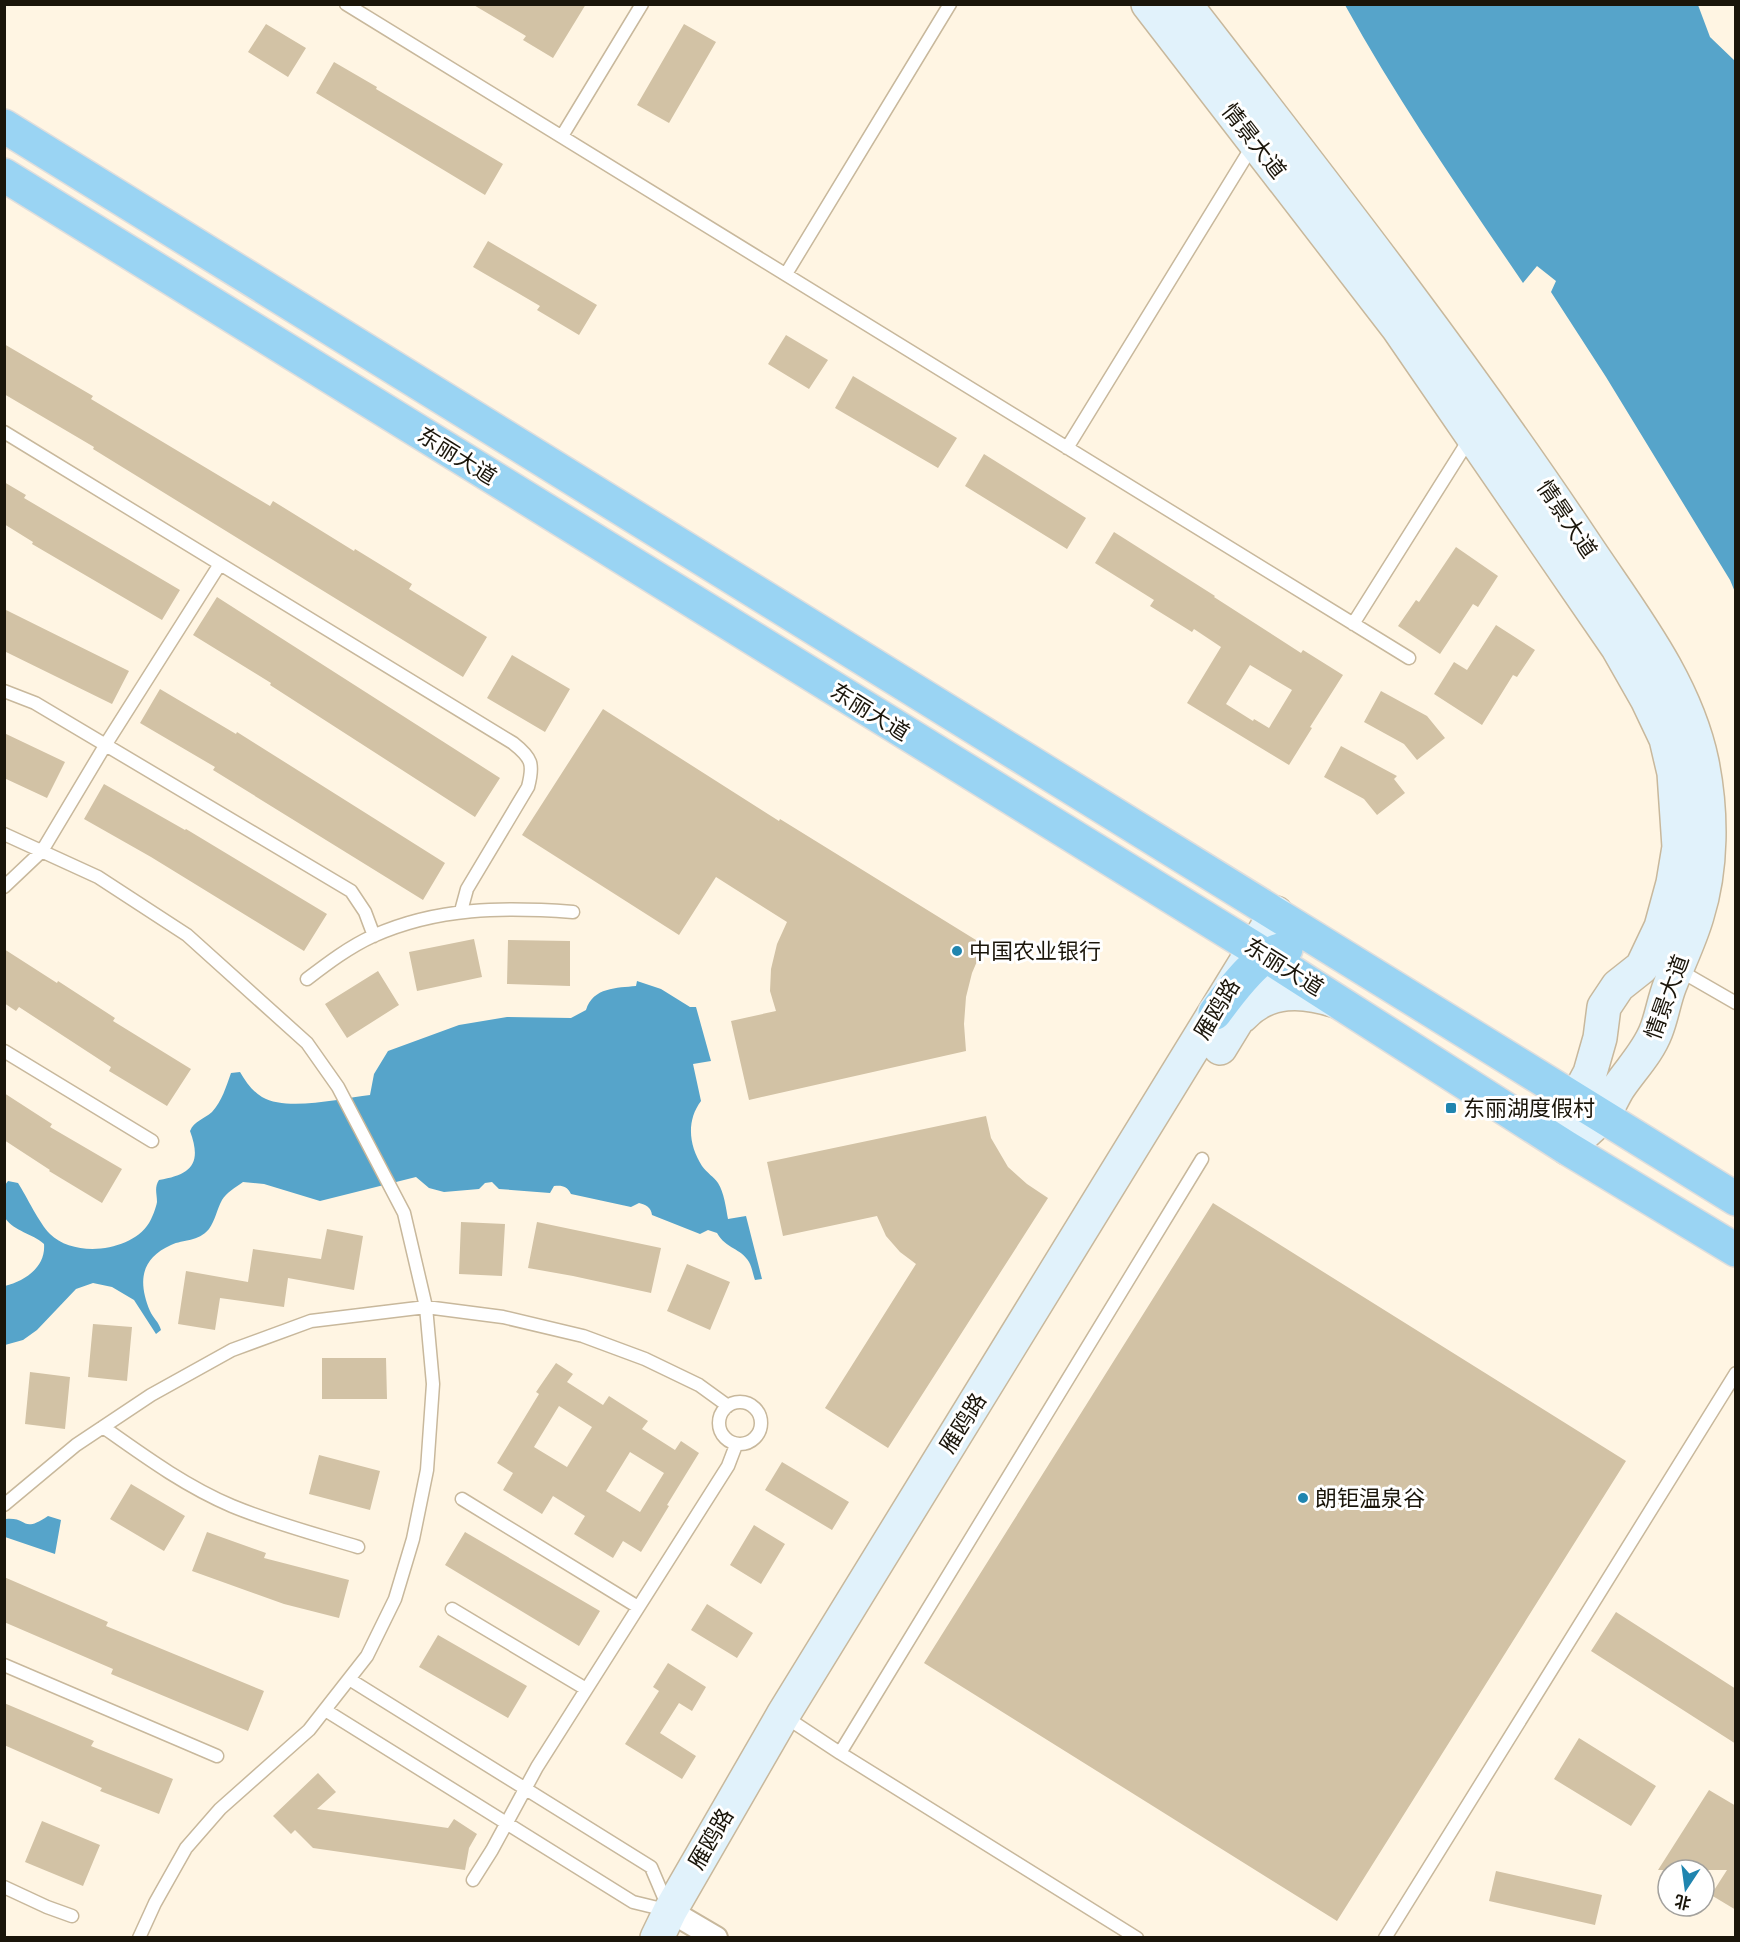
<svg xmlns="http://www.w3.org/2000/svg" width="1740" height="1942" viewBox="0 0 1740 1942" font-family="Figtree,'Noto Sans SC',sans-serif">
<rect width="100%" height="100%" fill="#fff5e3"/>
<path fill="#56a4ca" d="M1345,5H1698L1710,37L1735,61V592L1730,580L1606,377L1551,292L1556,281L1537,266L1523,283C1461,192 1398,101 1345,5Z
M637,981L661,989L690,1007H696L711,1061L693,1064L701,1101C686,1121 689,1146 702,1166C707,1173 714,1177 718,1183C724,1192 726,1208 728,1219L746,1216L762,1279L755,1280C753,1275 752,1267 749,1262C741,1248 726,1249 717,1233L708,1230L700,1234L652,1215C651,1207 646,1205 639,1203L631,1207L571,1194C567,1186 562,1185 554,1186L550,1193L499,1189L492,1182L485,1183L479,1189L444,1192L429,1188L416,1177L320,1201L264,1184L243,1182C236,1187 226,1193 222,1200C217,1209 215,1221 209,1229C198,1242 184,1239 171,1245C140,1259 138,1282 150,1311C153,1318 159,1322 161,1330L156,1334L134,1300L112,1287L93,1283L76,1289L37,1330L23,1340L5,1345V1286C25,1281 46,1267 44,1244C32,1233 15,1232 5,1218V1185L8,1181L18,1183C27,1197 39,1223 50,1234C74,1258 131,1252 149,1223C152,1218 156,1208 157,1202C157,1193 154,1188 159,1180C192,1175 202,1163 190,1131C194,1121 204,1119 212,1112C222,1101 226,1087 231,1073L240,1072C246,1082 252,1091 262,1097C288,1112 341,1098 370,1095L374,1074L388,1051L459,1025L507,1017L571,1018L586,1010C593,987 617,988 636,986Z
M48,1516L61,1520L55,1554L5,1537L6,1519C29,1517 21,1534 48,1516Z"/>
<path fill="#d2c2a5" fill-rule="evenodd" d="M472,4H586L553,58L523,40L526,36Z
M266,24L306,48L288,77L248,52Z
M684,24L716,42L669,123L637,105Z
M334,62L377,87L376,89L503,164L485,195L316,93Z
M488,241L597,305L579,335L537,310L540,306L473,267Z
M786,335L828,360L809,389L768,364Z
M4,344L93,396L91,399L270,506L273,501L354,551L355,549L412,584L409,589L487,637L463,677L93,449L94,447L4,394Z
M853,376L957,438L938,468L835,408Z
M984,454L1086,518L1067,549L965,486Z
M4,482L26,495L24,498L180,590L162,620L32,544L33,542L4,524Z
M1114,532L1215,596L1214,597L1301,653L1303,650L1343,675L1310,727L1312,728L1289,765L1187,703L1221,647L1194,629L1192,632L1150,606L1154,600L1095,563ZM1250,665L1292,690L1269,728L1254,719L1253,721L1226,704Z
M1456,547L1498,576L1478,607L1473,604L1440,654L1398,626L1416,600L1419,602Z
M217,597L500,778L475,817L270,685L271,683L193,635Z
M4,609L129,671L112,704L4,651Z
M1496,625L1535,650L1517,677L1513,675L1482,725L1434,694L1454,662L1467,670Z
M512,655L570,689L545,732L487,698Z
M160,689L236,734L237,732L445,863L423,900L213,770L215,767L140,723Z
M1381,691L1427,716L1445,738L1417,760L1404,744L1364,722Z
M603,709L779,821L780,819L984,945L972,973L966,997L964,1024L966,1051L749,1100L731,1021L776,1011L770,991L771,969L777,944L787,922L716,877L679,935L522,835Z
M4,733L65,762L47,798L4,778Z
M1341,746L1397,776L1394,779L1405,793L1377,815L1364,799L1324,777Z
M104,784L185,830L186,829L327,914L304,951L151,857L84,819Z
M474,939L482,977L417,991L409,952Z
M508,940L570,941V986L507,984Z
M4,949L57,983L58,981L115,1018L113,1021L191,1069L167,1106L109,1071L111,1067L19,1007L16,1011L4,1003Z
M378,971L399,1005L347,1038L325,1004Z
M4,1093L52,1124L50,1127L122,1169L102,1203L49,1171L50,1170L4,1140Z
M986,1116L991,1138L1008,1167L1027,1184L1048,1198L888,1448L825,1408L916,1264L900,1252L886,1236L877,1216L783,1236L767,1162Z
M1213,1203L1626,1461L1337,1921L924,1663Z
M461,1222L505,1224L502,1276L459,1274Z
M537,1222L661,1248L651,1293L573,1276L528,1268Z
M327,1229L363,1236L354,1290L288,1278L284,1307L220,1298L215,1330L178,1324L186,1271L248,1282L253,1249L321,1259Z
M687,1264L730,1282L710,1330L667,1311Z
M93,1324L132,1327L127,1381L88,1377Z
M322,1358H386L387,1399H322Z
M556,1363L573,1374L567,1382L603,1405L609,1396L648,1421L642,1429L675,1450L681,1441L699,1453L667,1505L669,1506L641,1552L623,1541L613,1558L574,1534L585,1516L553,1496L542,1514L503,1490L513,1473L497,1463L539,1394L536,1392ZM559,1406L592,1427L567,1467L534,1447ZM630,1452L664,1473L640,1512L606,1491Z
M30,1372L70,1377L65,1429L25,1424Z
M319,1455L380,1471L370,1510L309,1494Z
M782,1462L849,1502L832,1530L765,1490Z
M131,1484L185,1516L164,1551L110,1519Z
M754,1525L785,1544L761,1584L730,1565Z
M207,1532L266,1553L264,1558L349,1580L339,1618L284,1604L192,1571Z
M465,1532L600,1611L579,1646L445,1565Z
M4,1577L108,1622L106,1626L264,1691L248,1731L111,1674L113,1669L4,1622Z
M707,1604L753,1633L737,1658L691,1630Z
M1616,1612L1736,1689V1744L1591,1651Z
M438,1635L527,1686L508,1718L419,1667Z
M668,1663L706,1687L692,1711L679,1703L660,1733L696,1756L682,1779L625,1744L659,1691L653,1687Z
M4,1703L94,1741L91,1746L173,1779L159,1814L100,1791L102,1788L4,1745Z
M1579,1738L1656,1786L1631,1826L1554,1779Z
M318,1773L336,1792L317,1809L448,1828L454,1819L477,1834L469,1848L465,1870L313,1848L295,1830L291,1834L273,1816Z
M1709,1790L1736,1806V1910L1711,1895L1727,1870H1658Z
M42,1821L100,1845L83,1886L25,1862Z
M1496,1871L1602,1895L1595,1925L1489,1901Z"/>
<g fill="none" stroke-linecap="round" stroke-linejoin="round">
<defs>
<path id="lane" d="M346,4L1409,658
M562,136L642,4
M786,274L950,4
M4,432L513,743C532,758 534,764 528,787L467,889L461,911
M1067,448L1253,145
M1353,624L1470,438
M4,691L35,703L351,891L365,912L374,936
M4,834L98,877L187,935L307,1043L338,1087L404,1213L426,1307L433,1384L427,1470L413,1539L395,1599L367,1656L309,1730L220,1809L186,1848L155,1903L139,1938
M4,887L42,851L106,744L220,564
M1677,969L1736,1003
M307,979C328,963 349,947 373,936C438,907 503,907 573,912
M4,1051L152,1141
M719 1423a21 21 0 1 1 42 0a21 21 0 1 1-42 0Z
M103,1427C144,1456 185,1486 232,1506C273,1523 315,1534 358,1547
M462,1499L638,1607
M4,1505L76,1445L151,1395L232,1350L311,1321L426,1307L503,1317L583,1336L645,1359L699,1385L728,1406
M452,1609L586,1689
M4,1665L217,1756
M349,1679L651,1867L668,1907
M325,1710L633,1902L670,1911
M784,1716L840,1753L1137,1938
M840,1753L1202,1159
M473,1880L492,1850L537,1767L728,1466L736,1445
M4,1887L47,1907L72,1916
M1385,1938L1736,1373"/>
<path id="street" d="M670,1911L716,1938"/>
<path id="secondary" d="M1148,4L1398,328L1618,648L1647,699L1666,739L1674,773L1679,847L1673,883L1661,927L1642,967L1618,986L1604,1007L1600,1038L1590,1073L1576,1099L1570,1128
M1185,4C1322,181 1460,357 1584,543C1629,611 1685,680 1702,762C1712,812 1712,868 1697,916C1690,940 1679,962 1670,985C1664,1000 1662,1016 1656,1031C1648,1052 1632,1068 1619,1087C1613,1096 1609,1108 1602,1116C1592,1128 1578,1138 1567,1148
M1242,1016C1268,988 1303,990 1336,1001
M1220,1048L1282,947
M657,1938L670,1911L783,1715L1276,913"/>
<path id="highway" d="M4,126C579,488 1160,839 1736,1199
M4,175L1254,948L1567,1148L1736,1250
M1215,1013C1229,994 1261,949 1286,949"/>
</defs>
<use href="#lane" stroke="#c8b89c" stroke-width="15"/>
<use href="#street" stroke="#c8b89c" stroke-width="26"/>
<use href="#secondary" stroke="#c8b89c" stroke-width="36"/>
<use href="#highway" stroke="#dfdedd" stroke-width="36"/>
<use href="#lane" stroke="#fff" stroke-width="12"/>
<use href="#street" stroke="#fff" stroke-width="22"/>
<use href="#secondary" stroke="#e1f2fb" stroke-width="33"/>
<use href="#highway" stroke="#9ad4f3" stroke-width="33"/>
</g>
<g fill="#2085af" stroke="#fff" stroke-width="2">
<circle cx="957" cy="951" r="6"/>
<rect x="1445" y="1102" width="12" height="12" rx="3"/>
<circle cx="1303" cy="1498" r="6"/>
</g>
<g text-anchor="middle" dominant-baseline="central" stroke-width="6" stroke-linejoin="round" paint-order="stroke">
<g font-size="22" fill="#1a150a" stroke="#fff">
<text transform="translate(1254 141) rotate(52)">情景大道</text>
<text transform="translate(457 456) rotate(32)">东丽大道</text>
<text transform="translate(1567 519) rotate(56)">情景大道</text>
<text transform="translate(870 712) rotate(32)">东丽大道</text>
<text transform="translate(1284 967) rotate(32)">东丽大道</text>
<text transform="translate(1667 997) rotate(-70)">情景大道</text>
<text transform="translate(1217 1009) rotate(-59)">雁鸥路</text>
<text transform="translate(963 1423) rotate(-58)">雁鸥路</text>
<text transform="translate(711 1839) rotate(-60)">雁鸥路</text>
</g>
<g font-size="22" fill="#1a150a" stroke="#fff" text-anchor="start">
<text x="969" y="951">中国农业银行</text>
<text x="1463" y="1108">东丽湖度假村</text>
<text x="1315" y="1498">朗钜温泉谷</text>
</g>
</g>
<rect width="1740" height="1942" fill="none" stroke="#1a150a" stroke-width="12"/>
<g transform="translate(1686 1888) rotate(193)"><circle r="28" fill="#ffffff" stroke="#a3a19d" stroke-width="1.5"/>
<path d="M0-4.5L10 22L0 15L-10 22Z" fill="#2085af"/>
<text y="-9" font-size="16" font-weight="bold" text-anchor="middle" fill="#1a150a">北</text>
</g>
</svg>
